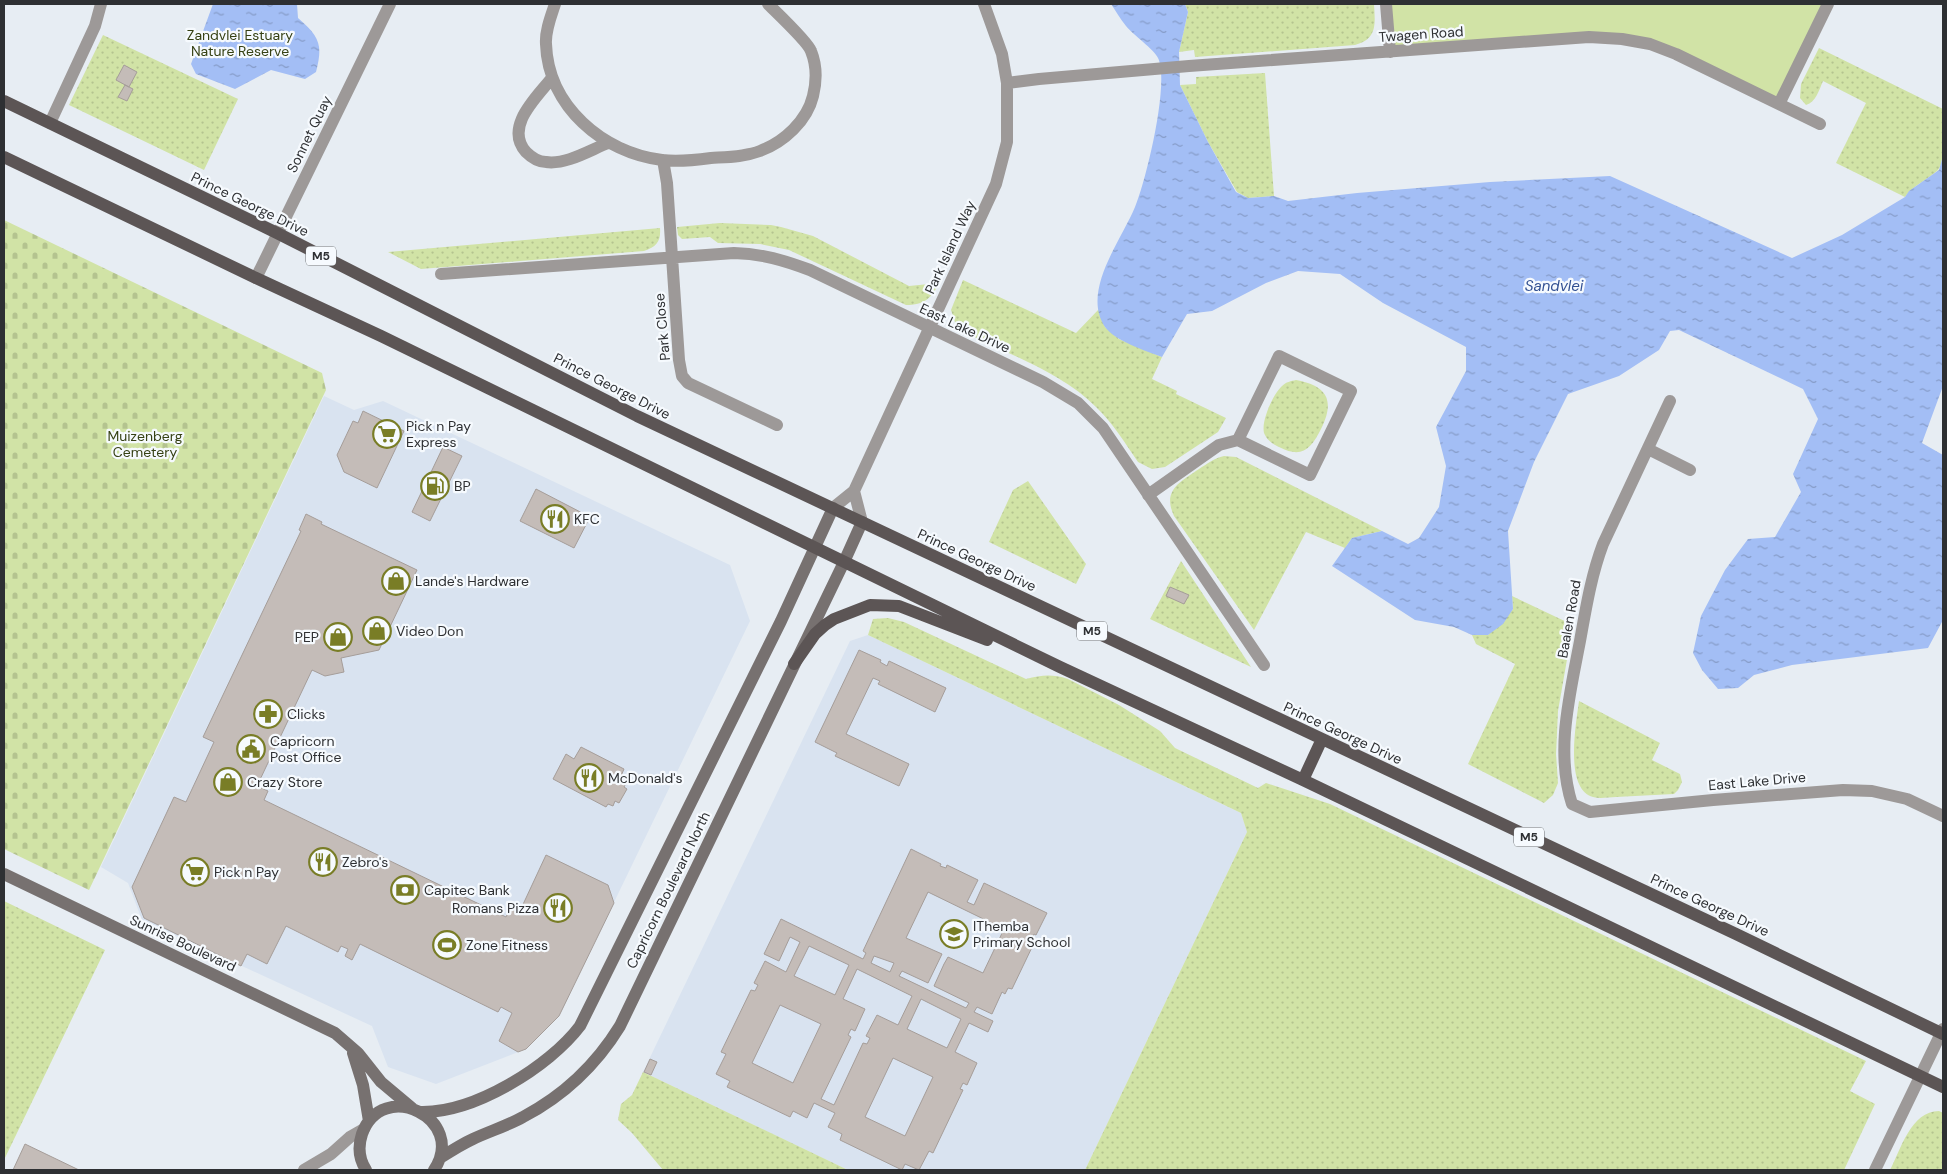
<svg xmlns="http://www.w3.org/2000/svg" width="1947" height="1174" viewBox="0 0 1947 1174" font-family="'DM Sans',sans-serif">
<defs>
<pattern id="grass-dots" width="8" height="8" patternUnits="userSpaceOnUse" patternTransform="scale(1.25)"><rect width="8" height="8" fill="#d1e3a6"/><path d="M2 2h.1M6 6h.1" fill="none" stroke="#b4c38f" stroke-width="1.8" stroke-linecap="round"/></pattern>
<pattern id="cemetery-stones" width="16" height="16" patternUnits="userSpaceOnUse" patternTransform="scale(1.25)"><rect width="16" height="16" fill="#d1e3a6"/><path d="M2 7V4a2 2 0 0 1 4 0v3zM10 15v-3a2 2 0 0 1 4 0v3z" fill="#b4c38f"/></pattern>
<pattern id="water-ripples" width="26" height="14" patternUnits="userSpaceOnUse" patternTransform="scale(1.25)"><rect width="26" height="14" fill="#a3bef5"/><path d="M2 4q2-2 4 0t4 0M15 11q2-2 4 0t4 0" fill="none" stroke="#859bc7"/></pattern>
</defs>
<rect width="100%" height="100%" fill="#e7edf3"/>
<path fill="#d9e3f0" d="M324,396L354,410L383,401L730,565L750,621L559,1016L526,1049L436,1084L388,1067L372,1026L142,920L128,883L101,867Z
M868,635L1241,813L1247,832L1085,1170H848L643,1072L850,641Z"/>
<path fill="url(#grass-dots)" d="M1185,4H1374C1375,23 1378,39 1355,45L1195,57L1194,50L1179,52L1188,12Z
M103,35L238,99L204,170L69,105Z
M1819,48L1943,109C1943,121 1946,162 1938,170C1928,180 1914,184 1905,197L1836,163L1866,103L1823,81C1819,90 1816,102 1806,105L1800,98L1801,84Z
M1265,73L1274,196L1248,198L1237,192L1208,142L1180,85L1196,84V77Z
M720,223L771,225L781,227L813,236L909,286L939,283C932,298 924,305 906,305L789,250L760,244L718,243L710,237L682,239L678,235L677,227Z
M660,228C661,241 657,247 644,251L421,269L388,252Z
M963,280L1076,333L1099,309L1105,327L1119,339L1162,357L1152,379L1177,391L1176,394L1226,418L1218,432L1165,467L1152,469L1138,462C1125,443 1113,423 1096,407C1061,372 1010,355 966,333L956,325L951,310Z
M1296,380C1328,386 1335,401 1321,429C1311,449 1302,459 1279,447C1273,444 1268,441 1265,435C1259,425 1273,394 1282,386C1286,382 1291,381 1296,380Z
M1224,456L1236,457L1382,531L1352,538L1345,548L1306,532L1254,630L1174,516C1162,490 1180,482 1199,469C1207,464 1214,458 1224,456Z
M1028,481L1086,564L1076,584L989,542L1013,490Z
M1181,561L1251,667L1150,619Z
M1512,596L1573,625L1558,711L1556,754L1558,783L1553,795L1544,803L1468,764L1515,664L1476,644L1472,635H1488L1513,609Z
M888,618L904,622L1026,679C1042,675 1052,674 1068,679L1119,705L1160,731L1175,748L1258,788L1266,783L1330,804L1866,1061L1850,1091L1875,1104L1844,1170H1085L1247,832L1241,813L868,635L873,619Z
M1579,701L1660,743L1652,760L1680,774L1682,782L1678,790L1674,794C1654,795 1635,796 1616,797C1609,797 1600,799 1593,797C1564,789 1576,724 1579,701Z
M4,901L105,950L4,1160Z
M643,1072L823,1158L848,1170H663L632,1133L618,1120L621,1104L632,1095Z
M1939,1111L1943,1113V1170H1890C1901,1149 1911,1111 1939,1111Z"/>
<path fill="url(#cemetery-stones)" d="M4,220L322,373L326,390L89,890L4,849Z"/>
<path fill="#d1e3a6" d="M1386,4H1828L1779,104L1676,54L1622,39L1390,52Z"/>
<path fill="url(#water-ripples)" d="M213,4H297L298,18C320,37 323,45 316,72L305,79L271,70L235,89L196,74L191,64Z
M1111,4H1185L1188,12L1179,52L1180,85L1208,142L1236,192L1248,198L1274,196L1288,201L1357,193L1490,182L1610,176L1792,258L1842,235L1905,197L1909,191L1939,170L1943,156V386L1922,443L1943,455V620L1928,648L1792,665L1754,675L1738,688L1718,689L1702,670L1693,653L1701,616L1725,570L1748,539L1775,537L1801,492L1793,474L1818,419L1803,389L1679,330L1670,331L1659,350L1619,376L1568,394L1534,462L1508,531L1513,609L1503,624L1488,635H1472L1454,627L1415,620L1332,566L1352,538L1382,531L1408,544L1419,538L1439,507L1446,466L1436,427L1466,371V347L1383,303L1340,274L1298,271L1266,283L1212,311L1187,314L1162,357C1146,351 1115,341 1105,327C1081,291 1121,241 1135,207C1146,181 1170,82 1158,58C1154,49 1133,35 1126,26C1120,19 1116,11 1111,4Z"/>
<path fill="#c4bcb8" stroke="#a59d99" fill-rule="evenodd" d="M124,65L137,72L129,87L116,80Z
M125,85L133,89L127,101L118,97Z
M363,411L404,431L377,488L344,472L337,455L353,421L358,423Z
M443,447L462,456L430,521L412,512Z
M536,489L590,517L574,548L520,521Z
M306,514L322,522L321,524L417,570L379,650L341,658L344,672L325,676L312,670L257,786L268,791L264,800L506,917L510,909L519,913L546,855L608,885L614,903L559,1016L526,1049L518,1052L499,1041L512,1013L501,1007L498,1012L360,944L352,960L345,956L348,949L341,946L338,952L286,926L267,964L247,954L241,966L144,918L132,887L174,797L186,802L214,742L203,737L301,531L299,530Z
M1170,587L1189,595L1184,604L1166,596Z
M859,650L881,660L880,662L887,666L889,661L946,688L935,712L878,684L880,681L873,678L846,734L909,764L899,786L835,756L837,753L815,742Z
M581,747L624,769L621,776L628,779L624,787L627,789L619,803L615,801L613,806L608,804L606,807L553,779L566,754L574,759Z
M911,849L941,864L940,866L946,868L947,865L978,880L967,902L974,905L984,883L1047,913L1036,935L1034,934L1031,940L1035,941L1012,989L1008,988L1005,994L1002,992L992,1014L977,1007L974,1012L993,1021L988,1032L969,1023L955,1052L977,1063L967,1085L963,1083L960,1089L963,1090L933,1153L929,1151L919,1170L905,1164L902,1170L840,1140L842,1134L828,1127L835,1113L814,1103L807,1118L793,1111L790,1117L727,1087L730,1081L716,1074L726,1054L721,1052L751,990L755,991L758,985L754,983L765,961L786,972L800,942L790,937L779,961L764,954L781,919L863,959L866,953L863,951ZM928,892L1004,929L983,973L948,957L944,964L934,986L969,1003L966,1008L899,976L902,971L928,983L942,954L906,938ZM809,946L849,965L835,995L794,976ZM874,956L894,963L890,972L871,963ZM857,969L912,996L898,1025L877,1015L866,1036L870,1038L867,1044L863,1043L834,1105L821,1099L851,1037L848,1035L851,1029L855,1031L865,1009L843,999ZM921,999L961,1019L947,1048L907,1029ZM780,1005L821,1024L793,1083L752,1063ZM893,1058L933,1077L905,1136L865,1117Z
M650,1059L657,1062L651,1075L644,1072Z
M25,1144L79,1170H13Z"/>
<g fill="none" stroke-linecap="round" stroke-linejoin="round">
<path stroke="#9d9998" stroke-width="12" d="M555,4C551,16 545,31 546,44C548,106 603,153 662,160C677,162 696,160 711,158C727,157 744,157 760,151C784,142 807,121 813,96C817,80 817,66 811,51C808,42 777,13 768,4
M1386,4L1390,52
M551,79C536,98 504,127 526,152C531,157 538,162 546,162C566,165 590,150 608,143
M1007,83L1039,79L1189,66L1589,37L1622,39L1650,44L1676,54L1820,124
M1779,104L1828,4
M50,123L95,26L101,4
M663,160L667,183L679,360L682,376L688,383L777,425
M441,274L734,253C763,254 783,260 810,270L1043,382L1078,403L1103,428L1264,665
M256,278L390,4
M1670,401L1603,544C1591,576 1586,608 1580,641C1570,694 1555,751 1572,804L1590,812L1713,800L1843,790L1872,791L1907,799L1943,816
M1648,449L1690,470
M854,491L862,522
M1148,495L1219,445L1238,440L1310,475L1351,391L1279,356L1238,440
M833,508L854,491L996,184L1007,142V83L1002,54L984,4
M304,1170L331,1154L350,1137L364,1129
M1875,1170L1943,1029"/>
<path stroke="#777170" stroke-width="12" d="M4,874L335,1033L358,1053L381,1082L412,1108
M353,1053L363,1085L369,1121
M421,1112C474,1113 549,1067 580,1026L781,621L833,508
M440,1158C451,1151 462,1144 473,1139C490,1131 507,1126 523,1117C563,1096 596,1065 620,1026L844,562L862,522
M366,1170C359,1159 358,1146 362,1134C382,1077 468,1119 434,1170"/>
<path stroke="#5c5555" stroke-width="12" d="M4,101L277,233L637,416L1736,934L1943,1034
M4,157L256,278L381,336L1060,667L1303,780L1943,1087
M794,664L815,634L825,625L834,619L870,605L899,606L987,640
M1303,780L1322,739"/>
</g>
<defs>
<symbol id="supermarket-ring" viewBox="-11 -11 22 22"><circle r="9.5" fill="#f6fafe" stroke="#797d26" stroke-width="1.5"/><path d="M-6-5.5h2.5l.6 2H6L4.5 2H-2.5L-4.4-4H-6ZM-1.5 3.2a1.3 1.3 0 1 0 .1 0ZM3 3.2a1.3 1.3 0 1 0 .1 0Z" fill="#797d26"/></symbol>
<symbol id="fuel-ring" viewBox="-11 -11 22 22"><circle r="9.5" fill="#f6fafe" stroke="#797d26" stroke-width="1.5"/><path d="M-5.5-6h7V0h2V4h1.3V-2.5L3-4.5l.8-.8L6-3V5H2.5V1h-1V6h-7ZM-4.2-4.7v3.2H.2V-4.7Z" fill="#797d26"/></symbol>
<symbol id="restaurant-ring" viewBox="-11 -11 22 22"><circle r="9.5" fill="#f6fafe" stroke="#797d26" stroke-width="1.5"/><path d="M-5-6h1v4h1v-4h1v4h1v-4h1v5L-1.5 .5V6h-2V.5L-5-1ZM5-6V6H3V1.5H1.5Q1.5-4 5-6Z" fill="#797d26"/></symbol>
<symbol id="shop-ring" viewBox="-11 -11 22 22"><circle r="9.5" fill="#f6fafe" stroke="#797d26" stroke-width="1.5"/><path d="M-5-2.5h2.3a2.7 3.5 0 0 1 5.4 0H5L5.5 6h-11ZM-1.5-2.5h3a1.5 2.3 0 0 0-3 0Z" fill="#797d26"/></symbol>
<symbol id="pharmacy-ring" viewBox="-11 -11 22 22"><circle r="9.5" fill="#f6fafe" stroke="#797d26" stroke-width="1.5"/><path d="M-2-6h4v4h4v4h-4v4h-4v-4h-4v-4h4Z" fill="#797d26"/></symbol>
<symbol id="civic-ring" viewBox="-11 -11 22 22"><circle r="9.5" fill="#f6fafe" stroke="#797d26" stroke-width="1.5"/><path d="M-.6-6.5H3V-4.5H.6V-3L4-1V1h2V6H-6V1h2V-1L-.6-3ZM-1.2 2.5V6h2.4V2.5Z" fill="#797d26"/></symbol>
<symbol id="bank-ring" viewBox="-11 -11 22 22"><circle r="9.5" fill="#f6fafe" stroke="#797d26" stroke-width="1.5"/><path d="M-6-4H6V4H-6ZM0-2.3a2.3 2.3 0 1 0 0 4.6a2.3 2.3 0 1 0 0-4.6Z" fill="#797d26"/></symbol>
<symbol id="school-ring" viewBox="-11 -11 22 22"><circle r="9.5" fill="#f6fafe" stroke="#797d26" stroke-width="1.5"/><path d="M0-5L7-2L0 1L-7-2ZM-4 1L0 2.5L4 1V4Q0 6-4 4Z" fill="#797d26"/></symbol>
<symbol id="stadium-ring" viewBox="-11 -11 22 22"><circle r="9.5" fill="#f6fafe" stroke="#797d26" stroke-width="1.5"/><path d="M0-5a6.5 5 0 1 0 0 10a6.5 5 0 1 0 0-10ZM-3.5-1.8h7v3.6h-7Z" fill="#797d26"/></symbol>
</defs>
<g fill-rule="evenodd">
<use href="#supermarket-ring" x="371" y="418" width="32" height="32"/>
<use href="#fuel-ring" x="419" y="470" width="32" height="32"/>
<use href="#restaurant-ring" x="539" y="503" width="32" height="32"/>
<use href="#shop-ring" x="380" y="565" width="32" height="32"/>
<use href="#shop-ring" x="361" y="615" width="32" height="32"/>
<use href="#shop-ring" x="322" y="621" width="32" height="32"/>
<use href="#pharmacy-ring" x="252" y="698" width="32" height="32"/>
<use href="#civic-ring" x="235" y="733" width="32" height="32"/>
<use href="#restaurant-ring" x="573" y="762" width="32" height="32"/>
<use href="#shop-ring" x="212" y="766" width="32" height="32"/>
<use href="#restaurant-ring" x="307" y="846" width="32" height="32"/>
<use href="#supermarket-ring" x="179" y="856" width="32" height="32"/>
<use href="#bank-ring" x="389" y="874" width="32" height="32"/>
<use href="#restaurant-ring" x="542" y="892" width="32" height="32"/>
<use href="#school-ring" x="938" y="918" width="32" height="32"/>
<use href="#stadium-ring" x="431" y="929" width="32" height="32"/>
</g>
<g text-anchor="middle" dominant-baseline="central" stroke-width="4.5" stroke-linejoin="round" paint-order="stroke">
<g fill="#f6fafe" stroke="#6a6d70" stroke-width="1">
<rect x="306" y="246.5" width="30" height="19" rx="4"/>
<rect x="1077" y="621.5" width="30" height="19" rx="4"/>
<rect x="1514" y="827.5" width="30" height="19" rx="4"/>
</g>
<g font-size="12" font-weight="bold" fill="#2e3033">
<text x="321" y="256">M5</text>
<text x="1092" y="631">M5</text>
<text x="1529" y="837">M5</text>
</g>
<g font-size="14" fill="#2e3033" stroke="#f6fafe">
<text transform="translate(1421 34) rotate(-4)">Twagen Road</text>
<text transform="translate(309 134) rotate(-64)">Sonnet Quay</text>
<text transform="translate(250 204) rotate(26)">Prince George Drive</text>
<text transform="translate(950 247) rotate(-65)">Park Island Way</text>
<text transform="translate(662 327) rotate(-95)">Park Close</text>
<text transform="translate(965 328) rotate(25)">East Lake Drive</text>
<text transform="translate(612 386) rotate(27)">Prince George Drive</text>
<text transform="translate(977 560) rotate(25)">Prince George Drive</text>
<text transform="translate(1569 619) rotate(-80)">Baalen Road</text>
<text transform="translate(1343 733) rotate(25)">Prince George Drive</text>
<text transform="translate(1757 781) rotate(-5)">East Lake Drive</text>
<text transform="translate(668 890) rotate(-64)">Capricorn Boulevard North</text>
<text transform="translate(1710 905) rotate(25)">Prince George Drive</text>
<text transform="translate(183 943) rotate(25)">Sunrise Boulevard</text>
</g>
<g font-size="14" fill="#364114" stroke="#f6fafe">
<text x="240" y="35">Zandvlei Estuary<tspan x="240" dy="16">Nature Reserve</tspan></text>
<text x="145" y="436">Muizenberg<tspan x="145" dy="16">Cemetery</tspan></text>
</g>
<g font-size="14" fill="#2e3033" stroke="#f6fafe" text-anchor="start">
<text x="406" y="426">Pick n Pay<tspan x="406" dy="16">Express</tspan></text>
<text x="454" y="486">BP</text>
<text x="574" y="519">KFC</text>
<text x="415" y="581">Lande's Hardware</text>
<text x="396" y="631">Video Don</text>
<text x="319" y="637" text-anchor="end">PEP</text>
<text x="287" y="714">Clicks</text>
<text x="270" y="741">Capricorn<tspan x="270" dy="16">Post Office</tspan></text>
<text x="608" y="778">McDonald's</text>
<text x="247" y="782">Crazy Store</text>
<text x="342" y="862">Zebro's</text>
<text x="214" y="872">Pick n Pay</text>
<text x="424" y="890">Capitec Bank</text>
<text x="539" y="908" text-anchor="end">Romans Pizza</text>
<text x="973" y="926">IThemba<tspan x="973" dy="16">Primary School</tspan></text>
<text x="466" y="945">Zone Fitness</text>
</g>
<g font-size="15" font-style="italic" fill="#335193" stroke="#f6fafe">
<text x="1554" y="286">Sandvlei</text>
</g>
</g>
<rect width="1947" height="1174" fill="none" stroke="#2e3033" stroke-width="10"/>
</svg>
